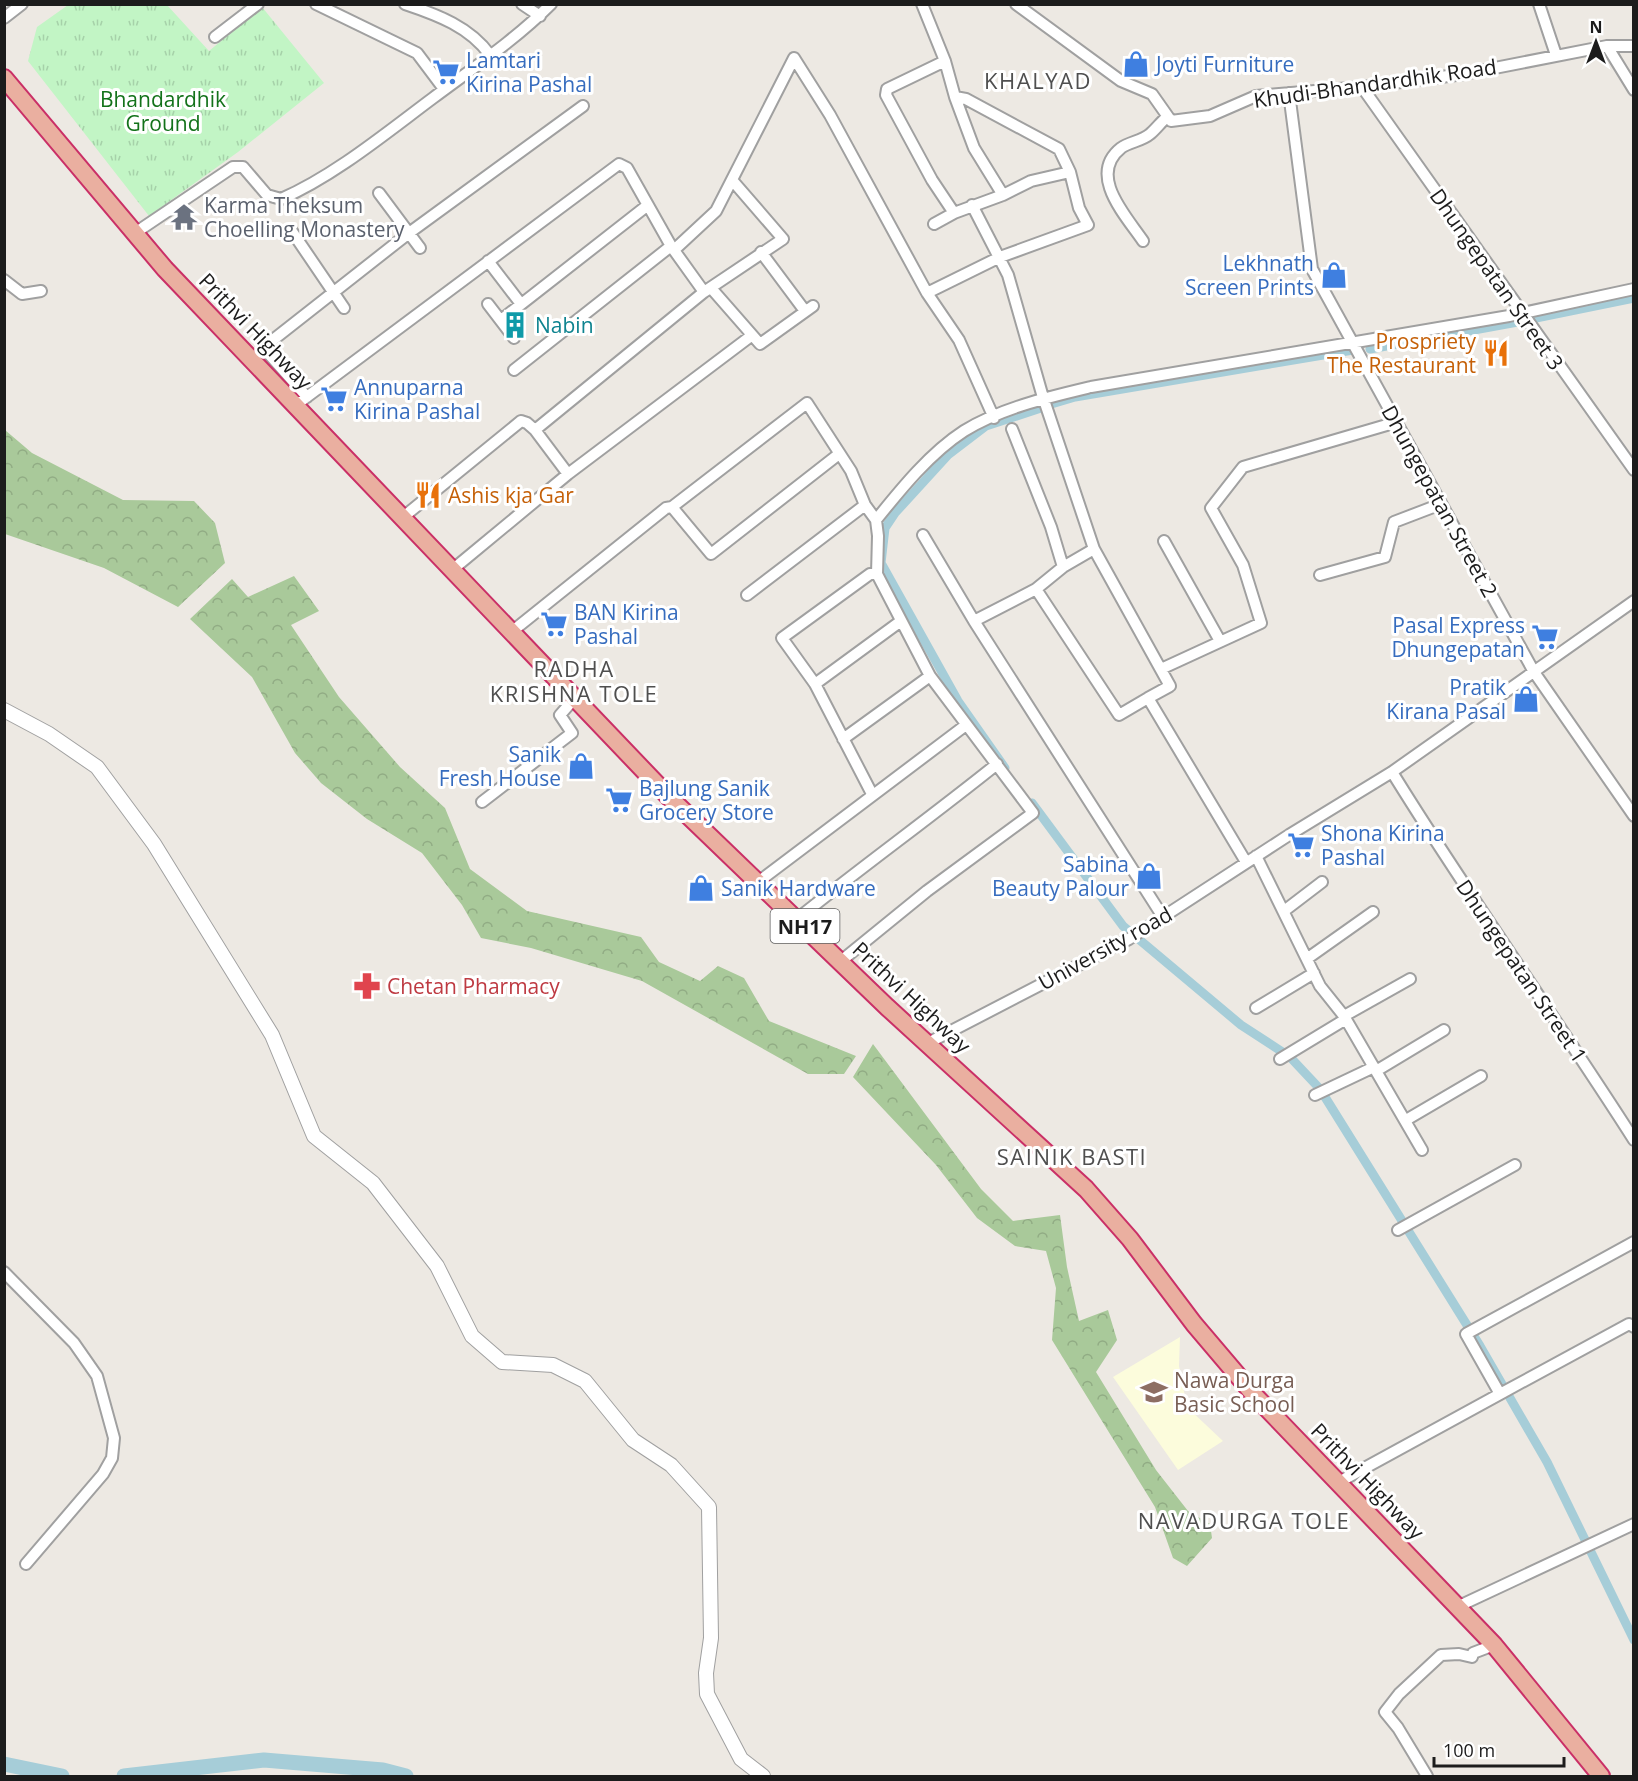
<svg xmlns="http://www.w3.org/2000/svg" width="1638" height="1781" viewBox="0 0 1638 1781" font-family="'Open Sans',sans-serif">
<defs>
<pattern id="forest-crowns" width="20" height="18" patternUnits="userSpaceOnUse" patternTransform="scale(1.5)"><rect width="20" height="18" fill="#a9c99a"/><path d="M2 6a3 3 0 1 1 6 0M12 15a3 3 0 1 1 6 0" fill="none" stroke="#91ac84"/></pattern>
<pattern id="park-tufts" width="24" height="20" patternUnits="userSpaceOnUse" patternTransform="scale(1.5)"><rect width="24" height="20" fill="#c2f5c5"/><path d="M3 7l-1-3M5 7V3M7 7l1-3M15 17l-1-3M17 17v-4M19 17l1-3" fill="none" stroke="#a6d1a9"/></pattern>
</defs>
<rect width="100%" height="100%" fill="#ede9e3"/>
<path fill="#fcfcdc" d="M1180,1337L1179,1366L1187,1407L1223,1441L1178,1470L1113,1377Z"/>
<path fill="url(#forest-crowns)" d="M5,430L32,453L123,500L194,501L215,523L225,563L178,607L104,568L5,534Z
M294,576L319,611L291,625L339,697L400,767L445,808L470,869L527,911L641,937L659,962L700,981L718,966L744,978L769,1021L856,1056L844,1074H808L642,981L531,948L481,938L462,905L422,853L367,819L321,783L295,753L252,677L190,619L232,579L248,597Z
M873,1044L981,1189L1013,1221L1060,1215L1067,1267L1079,1321L1108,1310L1117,1340L1096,1372L1156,1470L1188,1511L1210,1524L1212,1538L1187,1566L1173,1558L1155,1507L1052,1340L1056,1288L1046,1251L1015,1246L977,1218L936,1165L853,1077Z"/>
<path fill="url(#park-tufts)" d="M68,5H167L209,51L262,7L324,83L238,152L149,216L28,61L37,27Z"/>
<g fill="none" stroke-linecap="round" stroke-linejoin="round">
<path stroke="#a6cdd8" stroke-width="9" d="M1531,319L1634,298
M1370,349L1523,321
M1048,405L1075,397L1353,350
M1005,768L958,701L881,563L885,528L895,513L948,455L986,426L1041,408
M1032,803L1123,926L1241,1025L1290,1057L1320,1089L1480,1346L1547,1462L1634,1640"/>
<path stroke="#a6cdd8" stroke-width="15" d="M4,1764L62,1776
M124,1776L264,1760L383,1770L406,1776"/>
<defs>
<path id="minor" d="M316,4L417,53L444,89
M405,4C438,15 470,27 490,55
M522,4L540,16
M922,4L945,61
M1016,4L1121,81L1152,94L1171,121L1210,116L1256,96L1362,87L1464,74L1607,46H1634
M1539,4L1556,55
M4,18L22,4
M215,37L258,4
M1607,46L1634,90
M1362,87L1634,470
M1289,93L1312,269L1534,672L1634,816
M379,193L420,248
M972,205L1008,275L1042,394L1094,549L1170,686L1148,698
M954,213L932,180L886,95L887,89L945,61L955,97
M934,224L954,213L1003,195L1031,181L1070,172
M291,230L344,308
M135,233L233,167H243L267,195L281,199C334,176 386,133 433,98C473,68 515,40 551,4
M1143,241C1126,216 1087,175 1121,148C1129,142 1142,141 1150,134C1156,129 1161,122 1167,117
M674,250L716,211L794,58L830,115L927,293L959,340L994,418
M761,252L805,311
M488,261L521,304
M4,280L22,294L41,291
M711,288L760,344L813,306
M704,292L783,239L732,180
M927,293L1000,257L1088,225L1079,208L1070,172L1059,149L966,99L955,97L974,148L1003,195
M488,304L514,338
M501,320L648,205
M514,370L671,246
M307,397L267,352L266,346L269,343L409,233L583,106
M296,405L619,164L627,168L671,246L704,292L535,430L568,474L751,336
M1012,429L1051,527L1063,567
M672,507L711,554L839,454
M402,518L521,421L527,423L535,430
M876,520C901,489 930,453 964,431C1001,408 1049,397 1091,387L1509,316L1634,289
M923,535L974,621L1163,917
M1164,541L1220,641
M452,570L568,474
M1320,575L1385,557L1394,522L1441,504
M1036,589L1119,715L1148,698L1246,862
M747,595L865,505
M974,621L1036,589L1063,567L1094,549
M510,633L666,508L672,507L807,403L851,471L865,505L876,520L878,536L877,574H870L782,638L815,684L872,794
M1161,669L1261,623L1243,565L1211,508L1243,467L1397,422
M815,684L901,621
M843,739L930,676
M1392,772C1469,897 1555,1016 1634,1140
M482,802L572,733L560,715L574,699
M1256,856L1320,986L1344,1016L1422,1150
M758,882L966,725
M1284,911L1322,882
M797,919C863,866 931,817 997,764
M1308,958L1373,912
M841,961L927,891L1033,813L930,676L877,574
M1256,1008L1314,973
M1344,1016L1410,979
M928,1043L1129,939L1289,835L1392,772L1634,601
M1280,1059L1346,1019
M1376,1071L1444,1030
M1315,1095L1374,1067
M1406,1120L1481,1076
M1398,1230L1515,1165
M4,1272L74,1343L97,1376L114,1438L112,1458L103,1474L26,1564
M1500,1394L1629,1324L1634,1327
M1339,1482L1500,1394L1466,1334L1634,1242
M1459,1606L1634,1524
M1427,1776L1398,1728L1385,1712L1399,1694L1441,1655L1459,1654L1472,1657L1473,1653L1494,1645"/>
<path id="tertiary" d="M4,710L49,734L97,767L154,844L272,1035L314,1136L373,1183L437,1266L472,1336L502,1362L553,1365L585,1381L633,1440L671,1465L709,1507L711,1638L706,1673L707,1694L741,1759L763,1776"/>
<path id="trunk" d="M4,78L165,269L671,799L887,1007L1086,1189L1130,1239L1194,1324L1256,1397L1494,1645L1601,1776"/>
</defs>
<use href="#minor" stroke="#a0a0a0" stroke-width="14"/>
<use href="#tertiary" stroke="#a0a0a0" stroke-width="16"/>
<use href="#trunk" stroke="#ca3067" stroke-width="20"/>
<use href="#minor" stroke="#fff" stroke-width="10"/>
<use href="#tertiary" stroke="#fff" stroke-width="14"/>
<use href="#trunk" stroke="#eaafa0" stroke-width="16"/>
</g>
<defs>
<symbol id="shop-bare" viewBox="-9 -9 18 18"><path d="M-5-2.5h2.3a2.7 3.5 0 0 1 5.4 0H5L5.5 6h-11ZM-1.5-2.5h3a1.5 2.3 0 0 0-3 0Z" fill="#3f7fe0" stroke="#fff" stroke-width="2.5" paint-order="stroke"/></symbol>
<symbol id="supermarket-bare" viewBox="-9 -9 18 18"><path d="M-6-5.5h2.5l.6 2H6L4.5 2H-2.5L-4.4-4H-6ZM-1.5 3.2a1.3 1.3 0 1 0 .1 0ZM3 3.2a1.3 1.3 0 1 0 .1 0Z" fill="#3f7fe0" stroke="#fff" stroke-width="2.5" paint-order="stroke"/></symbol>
<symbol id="temple-bare" viewBox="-9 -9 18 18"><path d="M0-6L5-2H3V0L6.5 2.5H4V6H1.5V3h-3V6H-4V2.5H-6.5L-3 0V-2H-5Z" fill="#6b7280" stroke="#fff" stroke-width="2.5" paint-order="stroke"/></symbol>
<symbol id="building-bare" viewBox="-9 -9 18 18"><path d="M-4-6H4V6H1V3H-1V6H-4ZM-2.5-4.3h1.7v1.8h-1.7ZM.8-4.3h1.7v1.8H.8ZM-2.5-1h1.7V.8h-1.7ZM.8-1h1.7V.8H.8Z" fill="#0f9aa8" stroke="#fff" stroke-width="2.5" paint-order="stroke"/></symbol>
<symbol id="restaurant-bare" viewBox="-9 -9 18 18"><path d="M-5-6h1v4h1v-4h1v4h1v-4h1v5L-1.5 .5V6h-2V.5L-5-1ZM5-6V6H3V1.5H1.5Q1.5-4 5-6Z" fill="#e8710a" stroke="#fff" stroke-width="2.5" paint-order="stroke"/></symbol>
<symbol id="pharmacy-bare" viewBox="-9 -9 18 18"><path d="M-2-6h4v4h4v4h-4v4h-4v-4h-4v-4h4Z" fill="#e0444e" stroke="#fff" stroke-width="2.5" paint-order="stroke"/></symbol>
<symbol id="school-bare" viewBox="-9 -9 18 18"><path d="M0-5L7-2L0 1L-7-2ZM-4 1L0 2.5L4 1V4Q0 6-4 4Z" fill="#8d6e63" stroke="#fff" stroke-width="2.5" paint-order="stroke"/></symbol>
</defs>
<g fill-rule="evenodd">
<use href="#shop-bare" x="1117" y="45" width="38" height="38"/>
<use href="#supermarket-bare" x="427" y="53" width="38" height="38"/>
<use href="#temple-bare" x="165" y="198" width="38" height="38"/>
<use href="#shop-bare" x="1315" y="256" width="38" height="38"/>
<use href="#building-bare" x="496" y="306" width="38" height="38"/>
<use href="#restaurant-bare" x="1477" y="334" width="38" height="38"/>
<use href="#supermarket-bare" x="315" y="380" width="38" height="38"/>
<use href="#restaurant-bare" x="409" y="476" width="38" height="38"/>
<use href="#supermarket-bare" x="535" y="605" width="38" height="38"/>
<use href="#supermarket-bare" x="1526" y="618" width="38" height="38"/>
<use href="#shop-bare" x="1507" y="680" width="38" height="38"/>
<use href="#shop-bare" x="562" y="747" width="38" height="38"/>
<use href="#supermarket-bare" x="600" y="781" width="38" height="38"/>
<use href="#supermarket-bare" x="1282" y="826" width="38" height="38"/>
<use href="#shop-bare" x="1130" y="857" width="38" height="38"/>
<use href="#shop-bare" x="682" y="869" width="38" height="38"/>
<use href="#pharmacy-bare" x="348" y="967" width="38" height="38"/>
<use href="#school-bare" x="1135" y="1373" width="38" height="38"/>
</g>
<g text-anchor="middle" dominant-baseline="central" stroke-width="6" stroke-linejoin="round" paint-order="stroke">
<rect fill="#fff" stroke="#606060" stroke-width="1.5" x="770.5" y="909" width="69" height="34" rx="4.5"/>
<g font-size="20" font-weight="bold" fill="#1c1c1c">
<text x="805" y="926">NH17</text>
</g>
<g font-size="21" fill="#366cbe" stroke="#fff" text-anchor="start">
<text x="466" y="60">Lamtari<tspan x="466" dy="24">Kirina Pashal</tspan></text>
<text x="1156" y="64">Joyti Furniture</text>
<text x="1314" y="263" text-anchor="end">Lekhnath<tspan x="1314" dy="24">Screen Prints</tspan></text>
<text x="354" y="387">Annuparna<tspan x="354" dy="24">Kirina Pashal</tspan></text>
<text x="574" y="612">BAN Kirina<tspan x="574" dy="24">Pashal</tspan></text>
<text x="1525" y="625" text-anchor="end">Pasal Express<tspan x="1525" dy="24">Dhungepatan</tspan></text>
<text x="1506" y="687" text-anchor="end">Pratik<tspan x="1506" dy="24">Kirana Pasal</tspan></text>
<text x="561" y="754" text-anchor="end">Sanik<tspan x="561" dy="24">Fresh House</tspan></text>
<text x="639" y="788">Bajlung Sanik<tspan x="639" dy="24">Grocery Store</tspan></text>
<text x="1321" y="833">Shona Kirina<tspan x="1321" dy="24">Pashal</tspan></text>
<text x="1129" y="864" text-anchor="end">Sabina<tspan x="1129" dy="24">Beauty Palour</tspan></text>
<text x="721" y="888">Sanik Hardware</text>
</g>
<g font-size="21" fill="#1c1c1c" stroke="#fff">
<text transform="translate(1375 83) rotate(-8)">Khudi-Bhandardhik Road</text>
<text transform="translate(1497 279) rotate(55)">Dhungepatan Street 3</text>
<text transform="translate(256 331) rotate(46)">Prithvi Highway</text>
<text transform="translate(1440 501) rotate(61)">Dhungepatan Street 2</text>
<text transform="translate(1105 948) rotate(-29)">University road</text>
<text transform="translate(1522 971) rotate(56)">Dhungepatan Street 1</text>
<text transform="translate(912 997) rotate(43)">Prithvi Highway</text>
<text transform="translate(1368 1481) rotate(46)">Prithvi Highway</text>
</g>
<g font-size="21" fill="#13721a" stroke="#fff">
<text x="163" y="99">Bhandardhik<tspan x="163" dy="24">Ground</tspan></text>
</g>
<g font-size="21" fill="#5b616d" stroke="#fff" text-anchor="start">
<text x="204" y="205">Karma Theksum<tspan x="204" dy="24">Choelling Monastery</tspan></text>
</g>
<g font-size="21" fill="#0d838f" stroke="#fff" text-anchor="start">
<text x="535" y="325">Nabin</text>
</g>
<g font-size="21" fill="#c56008" stroke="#fff" text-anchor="end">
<text x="1476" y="341">Prospriety<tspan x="1476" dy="24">The Restaurant</tspan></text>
<text x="448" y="495" text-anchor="start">Ashis kja Gar</text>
</g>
<g font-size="21" fill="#be3a42" stroke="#fff" text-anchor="start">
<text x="387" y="986">Chetan Pharmacy</text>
</g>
<g font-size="21" fill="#785e54" stroke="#fff" text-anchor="start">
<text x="1174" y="1380">Nawa Durga<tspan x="1174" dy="24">Basic School</tspan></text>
</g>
<g font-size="22" letter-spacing="1.5" fill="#4f4f4f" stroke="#fff">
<text x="1038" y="80">KHALYAD</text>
<text x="574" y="668">RADHA<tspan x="574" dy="25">KRISHNA TOLE</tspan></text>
<text x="1072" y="1156">SAINIK BASTI</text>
<text x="1244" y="1520">NAVADURGA TOLE</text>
</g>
</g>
<rect width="1638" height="1781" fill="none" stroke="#1c1c1c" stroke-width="12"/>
<g transform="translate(1596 42)" stroke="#ffffff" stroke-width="4.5" paint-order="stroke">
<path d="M0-4.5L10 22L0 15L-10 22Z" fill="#1c1c1c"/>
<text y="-9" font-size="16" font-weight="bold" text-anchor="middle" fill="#1c1c1c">N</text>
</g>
<path d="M1434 1757v9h130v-9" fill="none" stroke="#1c1c1c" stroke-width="3"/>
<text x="1443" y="1757" font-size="18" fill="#1c1c1c" stroke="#ffffff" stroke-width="4.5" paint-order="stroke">100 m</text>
</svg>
